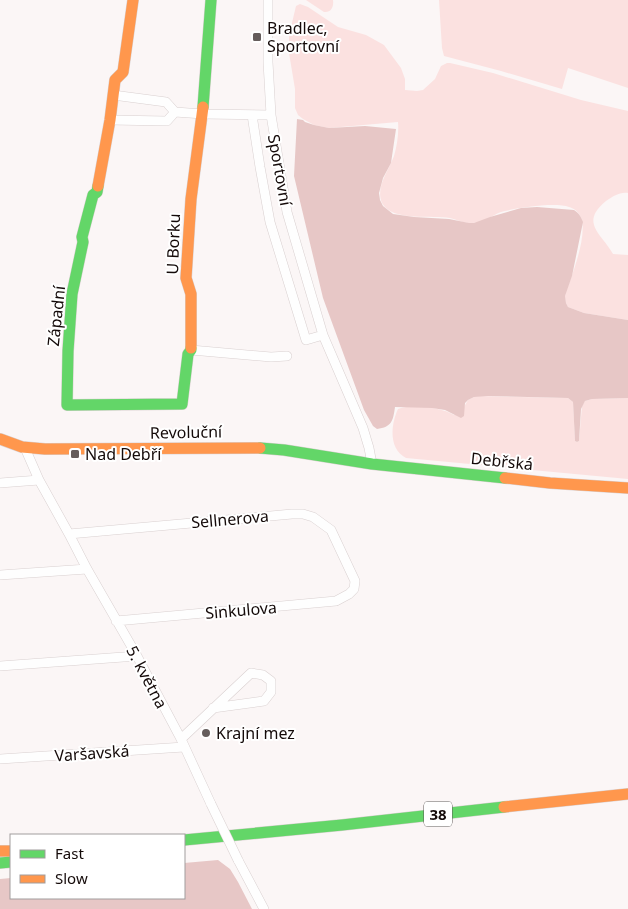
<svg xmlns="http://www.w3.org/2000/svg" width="628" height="909" viewBox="0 0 628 909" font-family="'Noto Sans',sans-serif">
<rect width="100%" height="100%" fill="#fbf6f6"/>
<path fill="#fbe1e0" d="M306,0H333C334,7 331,13 324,12Z
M439,0H628V88L568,68L562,89L501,71L444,56L442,48Z
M300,4L308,7L338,27L366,35L384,45L401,68L405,79V90L417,91L423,90L435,79L441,66L447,63H450L493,73L581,100L628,111V193C619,192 614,196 606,201C579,223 602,234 613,254L628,255V320L584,313L568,307C566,304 565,300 565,296C566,290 569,284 571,278C576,264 588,229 580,216C578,211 573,208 569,207C555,202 515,208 501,212C491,216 482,223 473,223C465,224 458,220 450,218C433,215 392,222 382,203C375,187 389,170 394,156C397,146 399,133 398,122L329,128L314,125L303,119L298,115L295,108V89L289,53V35L291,27L296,6Z
M480,396L568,398L573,402L575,441L577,442L579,441L582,406L585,401L592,399L628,398V479L406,458C388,449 391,424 398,409C413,404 440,407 454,415L464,407L468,400L474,397Z"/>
<path fill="#e7c7c6" d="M297,119L303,120L305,122L314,125L329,128L365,126L396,129L391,163L383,178L379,193L380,200L383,206L393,214L414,217L449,219L469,223H474L490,217L521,208L537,207L574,210C579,213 581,217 583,222L572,276L565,296L566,303L568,307L584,313L628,320V398L592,399L585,401L581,409L579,441L577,442L575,441L573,402L568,398L488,396L474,397L468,400L465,403L464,416L461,418L445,410L432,408L395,407C393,421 392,427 377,429L373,426L364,410L323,298L294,176Z
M218,860L230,869L238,882L252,909H0V879L11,878V898H184V863Z"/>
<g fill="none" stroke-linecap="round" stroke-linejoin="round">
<defs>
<path id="street" d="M268,0V62L271,115L287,212L323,335L363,428L369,448L372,464
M113,95L166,102L175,112
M175,112L203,114L271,115
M252,115L260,167L270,222L306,340L323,335
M110,120L167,121L175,112
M191,350L271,357L287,356
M25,448L39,480L69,534L87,569L137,656L181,739L211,804
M0,483L39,480
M69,534L292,514H303L313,517L331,530L355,581L354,589L349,594L336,601L116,621
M0,575L87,569
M0,666L137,656
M181,739L251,673L263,675L271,681V692L264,701L213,708
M0,759L184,747
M238,860L264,909"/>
<path id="fast" d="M203,107L211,0
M98,186L97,192L93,195L82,237L83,242L72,294L68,351L67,405L182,404L188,354L191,350V348
M260,448L284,450L372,464L505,478
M184,840L342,825L504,807
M0,863L11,862"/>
<path id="slow" d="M98,186L110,120L115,80L123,72L133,0
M191,348V294L186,278L191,199L203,107
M0,439L22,447L45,449L260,448
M505,478L550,483L628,488
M504,807L628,794
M0,851H11"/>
</defs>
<use href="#street" stroke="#d9d0d0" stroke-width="10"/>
<use href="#fast" stroke="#d9d0d0" stroke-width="12"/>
<use href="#slow" stroke="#d9d0d0" stroke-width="12"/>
<use href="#street" stroke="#fefefe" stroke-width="9"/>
<use href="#fast" stroke="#63d668" stroke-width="11"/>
<use href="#slow" stroke="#ff974d" stroke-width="11"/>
<defs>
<path id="street-bridge" d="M211,804L238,860"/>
</defs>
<use href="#street-bridge" stroke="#d9d0d0" stroke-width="10" stroke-linecap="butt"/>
<use href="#street-bridge" stroke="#fefefe" stroke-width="9"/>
</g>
<g fill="#655d5c" stroke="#fff" stroke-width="2">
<rect x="252" y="32" width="10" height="10" rx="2.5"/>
<rect x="70" y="449" width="10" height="10" rx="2.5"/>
<circle cx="206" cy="733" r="5"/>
</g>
<g text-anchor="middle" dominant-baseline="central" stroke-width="4" stroke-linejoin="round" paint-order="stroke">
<rect fill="#fff" stroke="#5a5453" stroke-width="1" x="424" y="801.5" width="28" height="25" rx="4"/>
<g font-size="15" font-weight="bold" fill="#140a09">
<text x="438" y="814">38</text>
</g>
<g font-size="16" fill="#140a09" stroke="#fff" text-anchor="start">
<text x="267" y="28">Bradlec,<tspan x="267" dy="18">Sportovní</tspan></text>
<text x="85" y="454">Nad Debří</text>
<text x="216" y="733">Krajní mez</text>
</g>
<g font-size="16" fill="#140a09" stroke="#fff">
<text transform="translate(280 170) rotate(80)">Sportovní</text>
<text transform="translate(173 244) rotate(-88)">U Borku</text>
<text transform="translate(56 316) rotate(-84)">Západní</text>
<text transform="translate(186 432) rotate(-1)">Revoluční</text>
<text transform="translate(502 461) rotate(6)">Debřská</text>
<text transform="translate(230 519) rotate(-5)">Sellnerova</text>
<text transform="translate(241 610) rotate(-5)">Sinkulova</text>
<text transform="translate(147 677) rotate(62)">5. května</text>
<text transform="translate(92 753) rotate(-4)">Varšavská</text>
</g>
</g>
<rect x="10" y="834" width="175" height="65" fill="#ffffff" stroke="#a19d9d"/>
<rect x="20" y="850" width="25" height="8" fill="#63d668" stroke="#a19d9d"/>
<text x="55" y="859" font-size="15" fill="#140a09">Fast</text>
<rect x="20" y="875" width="25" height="8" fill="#ff974d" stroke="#a19d9d"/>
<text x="55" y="884" font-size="15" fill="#140a09">Slow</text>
</svg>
